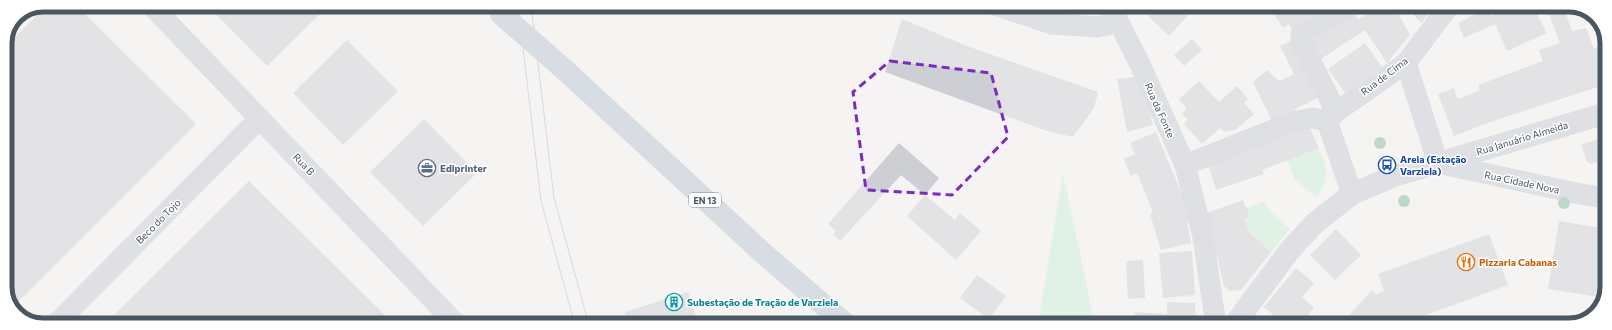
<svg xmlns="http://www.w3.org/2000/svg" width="1612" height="330" viewBox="0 0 1612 330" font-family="Commissioner,sans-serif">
<rect width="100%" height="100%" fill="#f5f3f3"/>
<path fill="#c3f1d5" d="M1319,148C1327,168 1331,179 1316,197L1295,179L1287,160Z
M1063,174L1088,291L1094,325H1038Z
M1264,202L1276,218L1290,229L1271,252L1250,233L1244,219L1250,217L1246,208Z"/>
<path fill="#cdcfd5" d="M47,5H76L196,124L13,307L5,292V47Z
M223,5H313L321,13L267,66L215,13Z
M1146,5L1193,6L1195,8L1169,36L1144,12L1148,8Z
M1269,6H1309L1317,18L1294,32L1289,24L1283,28Z
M1383,6H1394L1410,35L1387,63L1365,30L1318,61L1309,38L1352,9L1358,19Z
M1406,6H1424L1430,12L1421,23Z
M1511,6H1533L1547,33L1507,51L1495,24L1464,38L1458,23L1488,8L1492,16Z
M1550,6H1563L1572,31L1586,28L1594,49L1607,45V84L1493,121L1454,136L1438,94L1454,88L1458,99L1480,90L1478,85L1543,61L1539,50L1560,43L1546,7Z
M902,19L967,46L1098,92L1094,108L1073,137L1047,131L885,72Z
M1192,39L1202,50L1184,66L1174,55Z
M347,40L398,91L343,145L293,93Z
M1293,40L1321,96L1272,121L1253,82L1267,70L1279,81L1294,74L1280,46Z
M1365,43L1382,67L1345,93L1328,69Z
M1141,76L1153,125L1127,132L1117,79Z
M1199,81L1219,102L1237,86L1248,99L1244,103L1254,114L1235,130L1224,132L1220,128L1202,144L1184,124L1188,120L1182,113L1187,109L1179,99Z
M424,119L477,173L423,226L370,172Z
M1308,124L1319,148L1262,170L1264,174L1216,190L1208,164Z
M1156,132L1185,202L1191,221L1187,222L1191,243L1161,250L1150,214L1153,212L1137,173L1131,176L1124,159L1135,154L1130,143Z
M1607,136V165L1596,162L1591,164L1587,162L1581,145Z
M899,143L939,178L925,195L901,175L840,241L833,234L836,231L828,224Z
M249,181L394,324H105Z
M925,195L955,220L960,213L981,231L956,260L907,216Z
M1243,200L1250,217L1244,219L1250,233L1271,252L1241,290L1229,291L1224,286L1207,213Z
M1559,221L1606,229V255L1599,297L1548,289Z
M1336,229L1361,255L1335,280L1310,255Z
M1489,234L1508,285L1407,322L1408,325H1340L1372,290L1376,295L1384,291L1378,274Z
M1192,251L1195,295L1163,298L1159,253Z
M1143,260L1145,298L1128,299L1126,261Z
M1296,268L1314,283L1302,297L1314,308L1300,325H1285L1264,307Z
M977,275L1006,296L989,319L960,298Z
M688,292L698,323L692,325H630L625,312Z
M1167,302L1195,303L1196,325H1136L1135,312L1167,314Z"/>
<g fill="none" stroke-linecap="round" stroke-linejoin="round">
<path stroke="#c1cad2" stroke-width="21" d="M151,5L457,325
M995,5L1052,24L1097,27L1119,23
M1110,5L1139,62L1185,165L1203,237L1216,325
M1406,63L1438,163L1580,194L1606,198
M1336,112L1301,42V35L1348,6
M1185,165L1295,121L1313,118L1327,121
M1352,194L1327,121L1336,112L1406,63L1449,6
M56,324L260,118"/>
<path stroke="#c1cad2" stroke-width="22" d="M1234,325L1290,250L1315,223L1352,194L1394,176L1607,113"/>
<path stroke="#b3c2d1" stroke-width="22" d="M566,71L764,254L847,325"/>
<path stroke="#b5b8bd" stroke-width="1" d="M518,5L541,201L575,325
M531,5L554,198L589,325"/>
<path stroke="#b3c2d1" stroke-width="22" d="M501,14L566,71"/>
</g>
<g fill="#7bb799">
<circle cx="1380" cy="143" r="6"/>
<circle cx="1404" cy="201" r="6"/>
<circle cx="1564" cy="203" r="6"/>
</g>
<path d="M0 0H1612V330H0ZM890,61L991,73L1008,137L952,195L866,190L853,92Z" fill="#f5f3f3" fill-opacity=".55" fill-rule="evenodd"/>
<path fill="none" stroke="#7b2cbf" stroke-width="3" stroke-dasharray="8 5" stroke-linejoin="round" d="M890,61L991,73L1008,137L952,195L866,190L853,92Z"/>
<defs>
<symbol id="bus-ring" viewBox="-11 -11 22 22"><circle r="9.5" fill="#fff" stroke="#1a4fb4" stroke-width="1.5"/><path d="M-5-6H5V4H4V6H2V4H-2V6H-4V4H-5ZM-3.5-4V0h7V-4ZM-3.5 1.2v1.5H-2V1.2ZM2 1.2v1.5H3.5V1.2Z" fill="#1a4fb4"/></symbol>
<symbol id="office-ring" viewBox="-11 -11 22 22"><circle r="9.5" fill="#fff" stroke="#5c6f8a" stroke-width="1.5"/><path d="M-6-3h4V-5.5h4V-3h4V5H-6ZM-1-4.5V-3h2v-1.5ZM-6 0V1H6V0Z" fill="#5c6f8a"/></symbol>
<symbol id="restaurant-ring" viewBox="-11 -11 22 22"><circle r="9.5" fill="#fff" stroke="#e8710a" stroke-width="1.5"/><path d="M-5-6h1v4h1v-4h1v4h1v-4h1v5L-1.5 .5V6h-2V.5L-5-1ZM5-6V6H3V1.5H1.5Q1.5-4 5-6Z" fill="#e8710a"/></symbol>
<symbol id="building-ring" viewBox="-11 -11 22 22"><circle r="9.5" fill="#fff" stroke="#0f9aa8" stroke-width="1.5"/><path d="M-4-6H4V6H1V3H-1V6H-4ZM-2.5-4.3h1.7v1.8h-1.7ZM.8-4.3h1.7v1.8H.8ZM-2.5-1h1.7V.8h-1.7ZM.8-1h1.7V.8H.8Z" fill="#0f9aa8"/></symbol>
</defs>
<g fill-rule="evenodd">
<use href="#bus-ring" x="1377" y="155" width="20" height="20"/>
<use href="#office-ring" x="417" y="158" width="20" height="20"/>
<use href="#restaurant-ring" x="1456" y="252" width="20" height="20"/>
<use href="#building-ring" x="664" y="292" width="20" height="20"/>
</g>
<g text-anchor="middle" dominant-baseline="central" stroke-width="3" stroke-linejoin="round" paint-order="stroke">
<rect fill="#fff" stroke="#808990" stroke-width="1" x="689" y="193" width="32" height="14" rx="3"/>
<g font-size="9" font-weight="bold" fill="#4a5661">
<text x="705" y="200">EN 13</text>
</g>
<g font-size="10" fill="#4a5661" stroke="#fff">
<text transform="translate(1384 76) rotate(-37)">Rua de Cima</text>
<text transform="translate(1160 110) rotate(66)">Rua da Fonte</text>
<text transform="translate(1522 138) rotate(-17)">Rua Januário Almeida</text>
<text transform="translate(304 164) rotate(46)">Rua B</text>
<text transform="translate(1522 182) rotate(12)">Rua Cidade Nova</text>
<text transform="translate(158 221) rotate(-45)">Beco do Tojo</text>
</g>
<g font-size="10" font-weight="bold" fill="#164399" stroke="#fff" text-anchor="start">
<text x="1400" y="159">Areia (Estação<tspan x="1400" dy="12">Varziela)</tspan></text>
</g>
<g font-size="10" font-weight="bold" fill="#4e5e75" stroke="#fff" text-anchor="start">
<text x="440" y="168">Ediprinter</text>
</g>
<g font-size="10" font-weight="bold" fill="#c56008" stroke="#fff" text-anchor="start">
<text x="1479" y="262">Pizzaria Cabanas</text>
</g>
<g font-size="10" font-weight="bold" fill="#0d838f" stroke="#fff" text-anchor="start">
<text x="687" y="302">Subestação de Tração de Varziela</text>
</g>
</g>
<path d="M0 0H1612V330H0ZM43 12H1569A31 31 0 0 1 1600 43V287A31 31 0 0 1 1569 318H43A31 31 0 0 1 12 287V43A31 31 0 0 1 43 12Z" fill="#fff" fill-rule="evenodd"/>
<path fill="none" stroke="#4a5661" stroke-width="5" d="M43 12H1569A31 31 0 0 1 1600 43V287A31 31 0 0 1 1569 318H43A31 31 0 0 1 12 287V43A31 31 0 0 1 43 12Z"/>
</svg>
